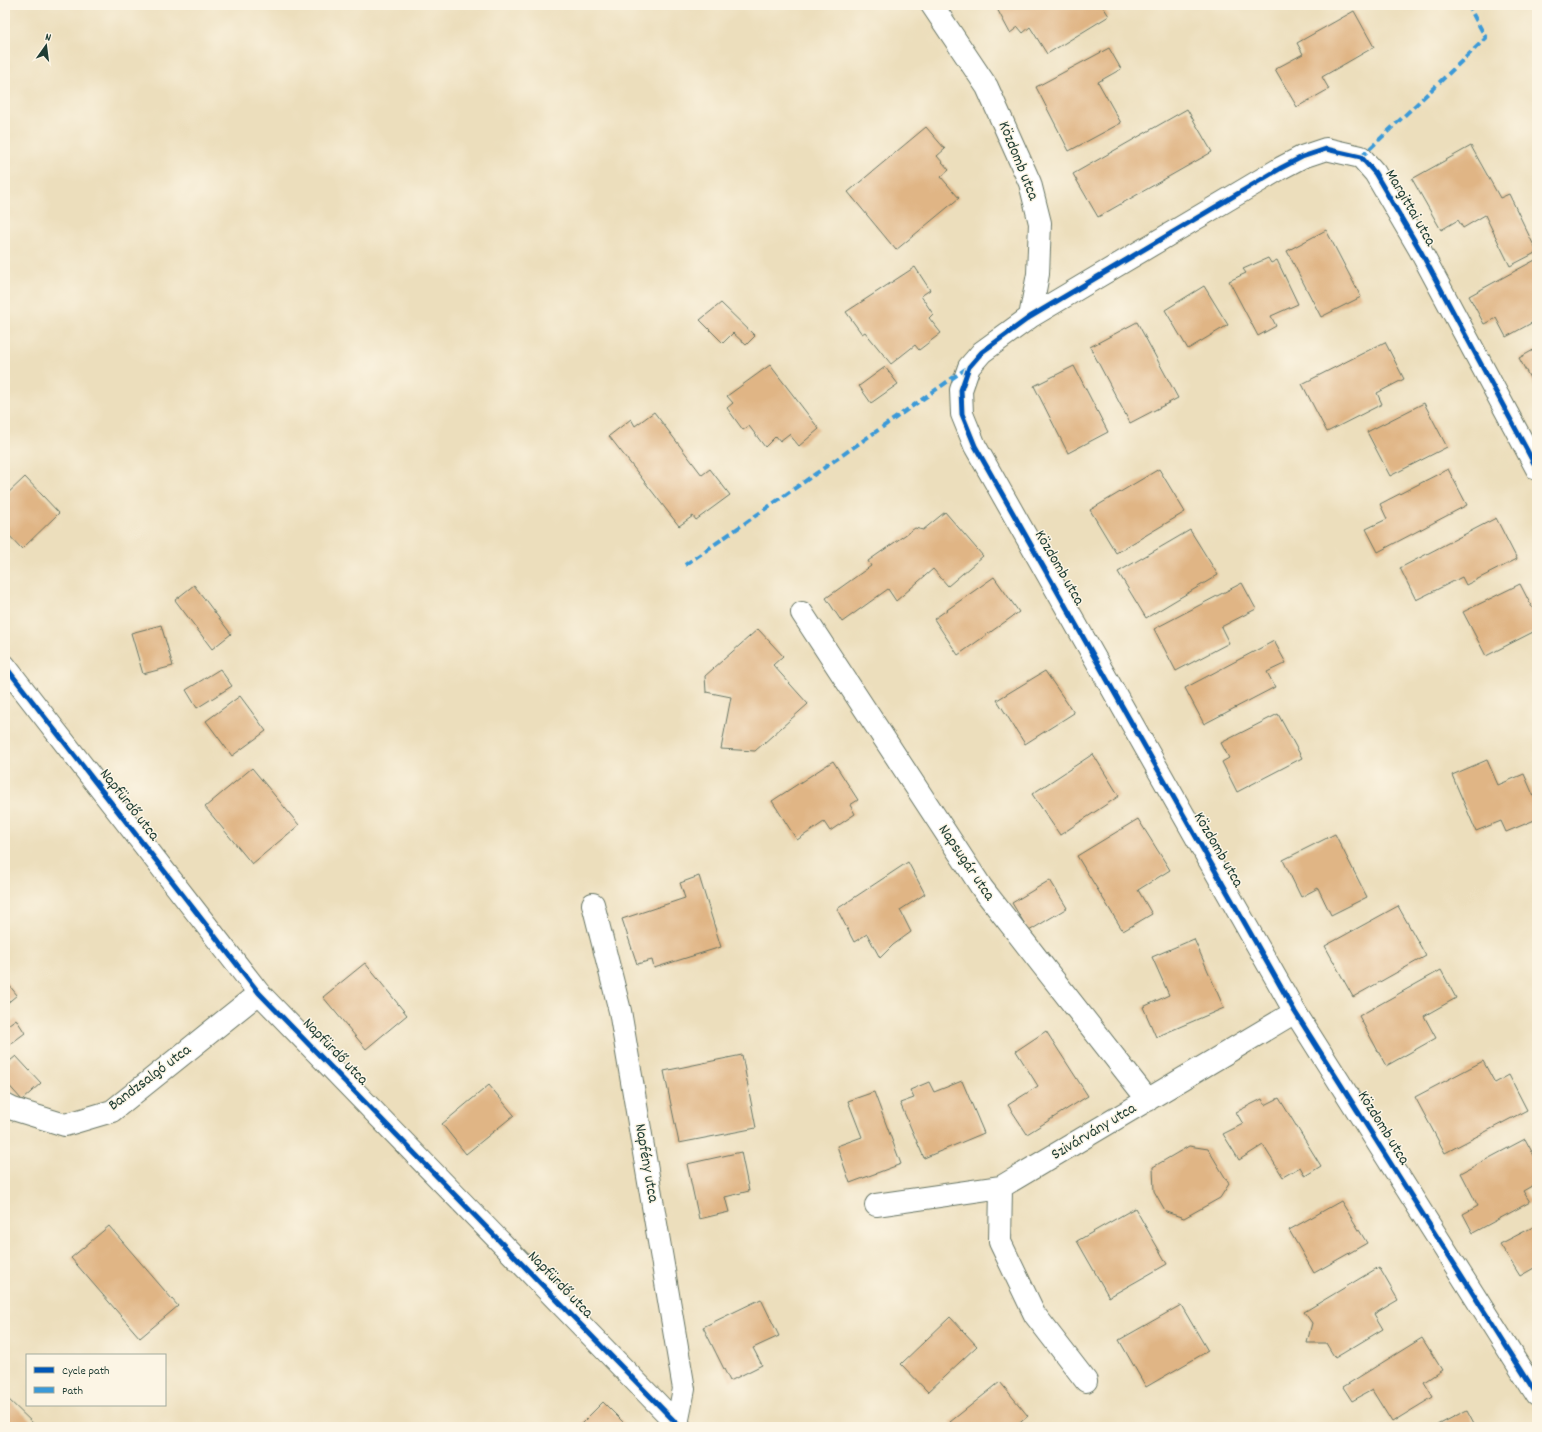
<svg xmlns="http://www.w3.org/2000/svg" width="1542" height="1432" viewBox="0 0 1542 1432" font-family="Dekko,sans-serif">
<rect width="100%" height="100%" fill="#fcf5e5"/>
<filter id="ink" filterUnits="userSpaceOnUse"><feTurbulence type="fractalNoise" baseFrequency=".025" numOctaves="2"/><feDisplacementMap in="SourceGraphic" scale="8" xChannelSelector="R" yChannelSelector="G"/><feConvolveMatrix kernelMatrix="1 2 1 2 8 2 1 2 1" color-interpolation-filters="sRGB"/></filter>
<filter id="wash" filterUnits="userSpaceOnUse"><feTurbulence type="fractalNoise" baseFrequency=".012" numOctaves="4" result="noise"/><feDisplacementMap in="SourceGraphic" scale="16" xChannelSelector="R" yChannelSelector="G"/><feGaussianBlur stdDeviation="0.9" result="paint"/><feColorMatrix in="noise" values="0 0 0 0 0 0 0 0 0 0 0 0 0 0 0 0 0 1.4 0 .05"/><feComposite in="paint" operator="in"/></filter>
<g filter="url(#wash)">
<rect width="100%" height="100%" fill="#ecdebc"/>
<g id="blocks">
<path fill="#e0b585" d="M995,5H1102L1109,16L1047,54L1030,27L1023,33L1018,27L1010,33Z
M1354,11L1374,47L1322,77L1329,89L1297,107L1275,69L1303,54L1297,43Z
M1109,48L1121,69L1098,82L1121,123L1069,151L1036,87Z
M1187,109L1212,152L1098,217L1073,174Z
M926,127L945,149L937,156L949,170L941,177L959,198L896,250L848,192Z
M1471,146L1500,198L1509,194L1537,252L1510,266L1485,215L1463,228L1458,220L1441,230L1412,179Z
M1326,230L1361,297L1321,317L1287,251Z
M1268,258L1271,263L1277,260L1298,304L1271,316L1276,326L1258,336L1229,281L1246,273L1243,269Z
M1537,259V320L1506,337L1496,318L1484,324L1469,296Z
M915,267L930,290L921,296L933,314L929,318L941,333L919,350L915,345L891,364L865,332L862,334L846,312Z
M1204,286L1228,325L1188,349L1165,310Z
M721,303L755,336L746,345L733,333L723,343L700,320Z
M1137,322L1178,398L1130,423L1090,347Z
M1385,342L1404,379L1377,393L1382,404L1327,432L1302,384Z
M1537,348V391L1519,358Z
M770,365L819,429L799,446L789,434L780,441L776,436L765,447L749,426L743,430L727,408L733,403L727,396Z
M1074,366L1108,432L1068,453L1034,386Z
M885,367L898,384L871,403L859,386Z
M1424,403L1447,447L1390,476L1367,432Z
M654,412L702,475L710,469L730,495L696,520L693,516L679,526L609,436L631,419L635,426Z
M1159,469L1185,512L1116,553L1090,510Z
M1448,469L1467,505L1378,552L1366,529L1387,519L1380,504Z
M25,477L59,513L22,549L5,531V496Z
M945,512L983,556L948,586L933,569L896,601L888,589L842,622L826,598L871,566L868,561L915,528L923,530Z
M1496,518L1517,559L1466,585L1462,577L1416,600L1400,568Z
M1190,530L1218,575L1146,618L1118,572Z
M994,577L1019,612L958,655L934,619Z
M1242,583L1256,609L1221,627L1229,643L1176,671L1154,629Z
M1520,584L1537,617V630L1486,656L1463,612Z
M194,585L231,634L212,649L175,600Z
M161,625L173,666L143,674L131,633Z
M758,629L783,656L773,665L808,704L755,751L721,749L731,697L706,692L705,676Z
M1274,641L1286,663L1267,672L1275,687L1204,724L1185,688Z
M220,669L232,686L197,708L186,690Z
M1045,671L1074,713L1025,744L997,700Z
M240,696L266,731L232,756L206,721Z
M1278,714L1302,758L1237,792L1222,762L1229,758L1221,743Z
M1093,754L1119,796L1060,835L1032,794Z
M1487,760L1498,785L1524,774L1537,804V819L1506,832L1501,821L1476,831L1452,775Z
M833,761L858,800L850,805L855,814L830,831L824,822L797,840L772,801Z
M252,768L299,825L252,864L205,807Z
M1138,819L1170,870L1138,890L1152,914L1123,931L1077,856Z
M1335,834L1367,897L1331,915L1318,888L1301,897L1283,860Z
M908,862L925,894L900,910L911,932L893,945L880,958L867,934L854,942L837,909Z
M699,876L721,947L654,968L652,960L637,964L622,919L685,898L680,883Z
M1050,880L1067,908L1029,931L1012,903Z
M1398,906L1426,956L1353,997L1325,946Z
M1194,939L1224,1008L1156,1037L1143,1007L1169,995L1152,957Z
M365,963L407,1015L366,1049L323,997Z
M1441,970L1456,998L1424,1016L1436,1038L1386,1066L1359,1016Z
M5,980L17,995L5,1005Z
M16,1019L25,1033L5,1048V1027Z
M1046,1031L1088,1096L1027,1134L1008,1105L1038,1086L1016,1051Z
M742,1055L756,1128L679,1143L664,1071Z
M16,1056L41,1083L22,1100L5,1081V1065Z
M1483,1061L1495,1083L1509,1075L1527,1110L1445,1153L1415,1097Z
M962,1081L984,1133L924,1158L900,1103L914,1098L910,1090L929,1082L934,1092Z
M489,1085L514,1115L466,1154L442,1124Z
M874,1092L901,1164L850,1183L837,1146L862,1137L848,1101Z
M1279,1098L1321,1166L1305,1176L1300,1167L1283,1177L1263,1145L1239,1160L1223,1134L1243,1124L1236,1112L1262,1099L1265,1105Z
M1525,1139L1537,1161V1183L1523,1191L1530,1202L1473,1233L1463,1214L1478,1206L1461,1173Z
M1189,1146L1208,1149L1229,1184L1220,1198L1184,1218L1166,1212L1154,1191L1153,1167Z
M741,1152L749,1191L725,1197L729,1212L699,1219L687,1164Z
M1341,1201L1367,1243L1314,1273L1289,1230Z
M1135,1208L1167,1264L1109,1297L1077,1241Z
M1537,1225V1274L1534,1268L1520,1276L1500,1244Z
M109,1226L178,1306L140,1338L71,1258Z
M1379,1267L1398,1300L1374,1314L1383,1329L1335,1358L1326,1343H1307L1312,1323L1304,1312Z
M761,1299L779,1336L753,1348L762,1365L730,1381L703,1327Z
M1181,1305L1208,1351L1146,1387L1119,1340Z
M950,1317L977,1346L928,1392L901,1364Z
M1422,1338L1442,1370L1424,1382L1433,1397L1392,1422L1372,1390L1352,1401L1343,1387Z
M1000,1382L1028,1416L1015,1427H954L950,1422Z
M5,1396L37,1427H5Z
M603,1402L628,1427H578Z
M1467,1410L1476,1427H1439L1438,1425Z"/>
</g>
</g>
<g filter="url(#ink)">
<use href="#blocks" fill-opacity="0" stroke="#677564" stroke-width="1"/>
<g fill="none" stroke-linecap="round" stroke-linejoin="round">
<defs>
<path id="street" d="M932,5L987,87L1030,183L1040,223L1038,274L1030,317
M1537,469L1420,250L1375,173L1361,157L1326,149L1302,157L1281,168L1030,317L982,352L969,367L961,390L962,414L975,446L1295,1012L1537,1395
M802,613L982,888L1148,1100
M5,666L259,993L680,1427
M593,904L620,1011L684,1389L677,1424
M5,1105L13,1109L65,1125L112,1111L259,993
M1001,1187L1000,1242L1035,1315L1086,1381
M876,1205L1001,1187L1295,1012"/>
</defs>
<use href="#street" stroke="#677564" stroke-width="24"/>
<use href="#street" stroke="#fff" stroke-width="22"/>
<path stroke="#3a99d8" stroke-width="4" stroke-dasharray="8 4" stroke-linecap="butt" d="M1361,157L1486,38L1468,5
M685,565L967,368"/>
<defs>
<path id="cycleway" d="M1537,469L1420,250L1375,173L1361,157L1326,149L1302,157L1281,168L1030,317L982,352L969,367L961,390L962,414L975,446L1295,1012L1537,1395
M5,666L259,993L680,1427"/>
</defs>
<use href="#cycleway" stroke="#fcf5e5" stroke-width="8"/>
<use href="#cycleway" stroke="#0057b8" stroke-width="5"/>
</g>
</g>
<g text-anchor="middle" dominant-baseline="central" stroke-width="3" stroke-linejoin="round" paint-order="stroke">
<g font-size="16" fill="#1f3d34" stroke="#fcf5e5">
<text transform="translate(1018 161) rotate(68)">Közdomb utca</text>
<text transform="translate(1410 208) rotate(60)">Margittai utca</text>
<text transform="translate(1059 568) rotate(60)">Közdomb utca</text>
<text transform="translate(129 805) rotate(52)">Napfürdő utca</text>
<text transform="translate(1218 850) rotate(60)">Közdomb utca</text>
<text transform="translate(966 863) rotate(56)">Napsugár utca</text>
<text transform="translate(335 1052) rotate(46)">Napfürdő utca</text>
<text transform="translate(150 1078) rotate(-37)">Bandzsalgó utca</text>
<text transform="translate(1383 1128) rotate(58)">Közdomb utca</text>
<text transform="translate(1094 1132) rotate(-31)">Szivárvány utca</text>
<text transform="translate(646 1163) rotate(80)">Napfény utca</text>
<text transform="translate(560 1285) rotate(46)">Napfürdő utca</text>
</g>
</g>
<rect width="1542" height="1432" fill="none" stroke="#fcf5e5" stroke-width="20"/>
<rect x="26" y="1354" width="140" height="52" fill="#fcf5e5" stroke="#a4ab9e"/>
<rect x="34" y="1367" width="20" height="6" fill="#0057b8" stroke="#a4ab9e"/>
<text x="62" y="1374" font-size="12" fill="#1f3d34">Cycle path</text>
<rect x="34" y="1387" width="20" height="6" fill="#3a99d8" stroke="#a4ab9e"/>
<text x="62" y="1394" font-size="12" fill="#1f3d34">Path</text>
<g transform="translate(46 46) rotate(14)" stroke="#fcf5e5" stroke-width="3" paint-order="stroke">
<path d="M0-3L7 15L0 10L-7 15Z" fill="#1f3d34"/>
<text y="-6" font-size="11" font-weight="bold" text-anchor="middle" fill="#1f3d34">N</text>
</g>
</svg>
